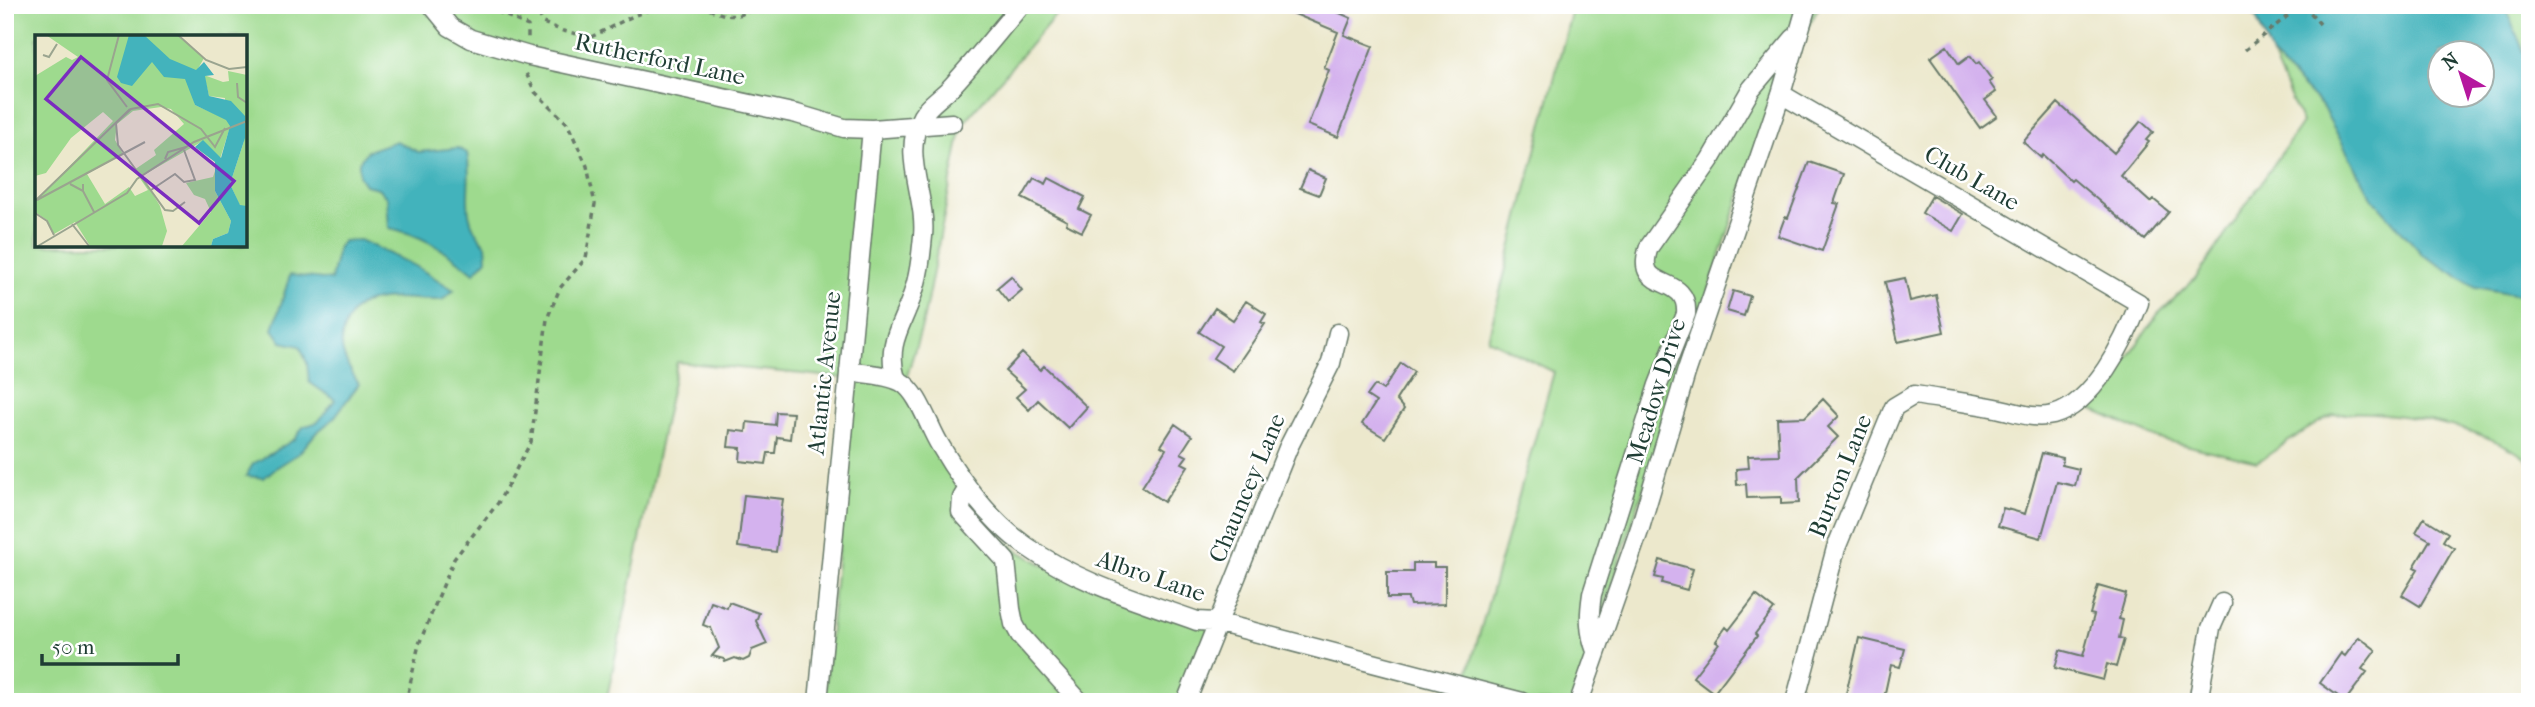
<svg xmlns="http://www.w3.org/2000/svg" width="2535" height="707" viewBox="0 0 2535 707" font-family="'IM FELL French Canon',serif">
<rect width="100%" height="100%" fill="#fff"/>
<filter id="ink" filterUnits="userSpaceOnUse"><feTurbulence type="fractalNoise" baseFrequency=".0143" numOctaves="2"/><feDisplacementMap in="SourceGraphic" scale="14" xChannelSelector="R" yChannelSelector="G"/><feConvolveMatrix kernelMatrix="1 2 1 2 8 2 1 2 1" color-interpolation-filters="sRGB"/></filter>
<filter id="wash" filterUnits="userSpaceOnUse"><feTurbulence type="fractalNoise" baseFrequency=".00686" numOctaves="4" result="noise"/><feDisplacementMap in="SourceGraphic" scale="28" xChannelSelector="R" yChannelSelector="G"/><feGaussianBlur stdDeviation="1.57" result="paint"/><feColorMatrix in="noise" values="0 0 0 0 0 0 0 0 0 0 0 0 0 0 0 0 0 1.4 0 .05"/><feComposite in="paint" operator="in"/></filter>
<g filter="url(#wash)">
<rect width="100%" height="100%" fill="#ece8cc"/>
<path fill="#9eda8e" stroke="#5e8c61" stroke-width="2" fill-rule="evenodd" d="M5,5H1064L962,125L923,322L907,376L921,417L984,521L1018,551L1044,565L1210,627L1181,702H824L854,379L677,362L606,702H5ZM37,37H245V245H37Z
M1573,5H1820L1778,81L1573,702H1460L1554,372L1488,339Z
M2504,5H2530V66L2528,65Z
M2272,56L2322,106L2373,199L2476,287L2530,297V463C2499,429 2380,406 2335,414C2323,417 2272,453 2257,462L2159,439L2079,404L2118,372L2158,314L2196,278L2302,123Z"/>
<path fill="#43b3bc" stroke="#317878" stroke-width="2" fill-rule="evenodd" d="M2243,5H2504L2530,66V297L2476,287L2423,255L2373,199L2322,106L2272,56L2256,17ZM2440,52H2482V94H2440Z
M396,141L418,152L458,148L467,153C474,186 456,215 486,245L487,259L474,273C449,252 421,234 389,228L387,198L378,188L365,185L359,176V162L367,151Z
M360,240L415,266L454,290L442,300C418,301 387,294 365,303C358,306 352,312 349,318C334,342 344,362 359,384L333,419L316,433L299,453L273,470L264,478L246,476L253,464L295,439L303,427L318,422L335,400L309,382L307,363L300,346L282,342L273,329L290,275L331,280L338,248L343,241Z"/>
<g id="blocks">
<path fill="#d4b2ee" d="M1273,5H1330L1338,9L1337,12L1351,18L1344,35L1373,46L1338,137L1308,125L1329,70L1324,68L1338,32Z
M1947,46L1959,64L1970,56L1976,64L1979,62L1992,80L1989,82L1996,92L1985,100L1997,116L1980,128L1930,58Z
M2058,103L2114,153L2141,121L2153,132L2146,140L2149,142L2121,176L2150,202L2153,199L2169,212L2145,240L2073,179L2071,181L2043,155L2041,158L2023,142Z
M1809,162L1844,174L1834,203L1839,204L1822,251L1778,236L1785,217L1788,218Z
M1308,170L1326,178L1319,195L1300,188Z
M1034,178L1046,184L1049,178L1085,197L1079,209L1091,215L1082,232L1066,224L1067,221L1022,198Z
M1932,196L1963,214L1953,231L1922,213Z
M1011,276L1022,290L1008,302L997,288Z
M1905,278L1910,301L1936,295L1944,332L1898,342L1885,282Z
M1733,291L1750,296L1744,316L1727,311Z
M1246,301L1266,314L1261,322L1265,324L1233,371L1213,358L1221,346L1199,332L1215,308L1233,320Z
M1022,353L1040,370L1044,366L1087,407L1068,428L1038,400L1029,410L1016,397L1025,389L1005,371Z
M1401,363L1414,372L1396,400L1404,409L1385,438L1362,424L1376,402L1367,396L1375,385L1383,390Z
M1823,399L1839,416L1828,427L1838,437L1798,477L1799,503L1781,504V497L1747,498L1746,484L1737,485L1736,469L1749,468L1748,456L1779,455L1777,418L1805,417Z
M776,412L793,413L790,439L777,437L775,453H768L766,464L740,461L741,448L728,447L730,430L746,432L747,422L775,425Z
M1175,424L1192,436L1181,453L1187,456L1182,463L1188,466L1164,502L1142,487L1166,449L1161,446Z
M2042,453L2063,458L2062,465L2079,469L2075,486L2057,482L2041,538L1998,526L2003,508L2025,514Z
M744,495L783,499L776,552L738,547Z
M2424,518L2448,533L2443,541L2454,548L2420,606L2402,595L2418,569L2414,567L2430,540L2416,532Z
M1660,560L1693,569L1687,590L1662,583L1663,579L1655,577Z
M1413,563H1434V567H1445V604L1410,605L1408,598H1387V572H1413Z
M2098,586L2126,594L2119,619L2123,620L2119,638L2124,639L2116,667L2107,664L2103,680L2055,668L2060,650L2083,656L2094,615L2090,614Z
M1756,595L1774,609L1755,634L1757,636L1714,693L1693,677L1719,643L1716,641L1726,627L1729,630Z
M711,602L727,608L729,602L759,613L756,621L767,644L752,650L749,658L743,661L735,658L725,662L724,659L712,656L719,648L711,628L703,625Z
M2359,637L2376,650L2362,669L2367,672L2345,701L2320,683L2341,653L2345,656Z
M1859,638L1905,649L1900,667L1891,665L1883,702H1844Z"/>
</g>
</g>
<g filter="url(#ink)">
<use href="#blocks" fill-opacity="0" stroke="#677969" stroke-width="2"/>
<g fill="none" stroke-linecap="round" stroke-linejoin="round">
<defs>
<path id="minor" d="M432,5L450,27L471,39L529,56L797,114L844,128L872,129
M1781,94L2139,303C2125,340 2094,404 2053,415C2036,419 2021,414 2005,410C1975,403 1945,400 1914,395L1894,407L1836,548L1795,702
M849,371C864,374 887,374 901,382C919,392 929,428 940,445C962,483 990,521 1026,546C1078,583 1138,600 1197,621L1216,622L1522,702
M896,379C886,345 900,329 911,299C919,278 921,257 923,236C927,195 900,155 922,116C929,104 942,97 952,86C976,60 998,32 1021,5
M968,488L962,498L961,512L1006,561L1011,609L1014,624L1020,635L1080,702
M1596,651C1588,631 1589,614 1592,594L1658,385L1686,314C1689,271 1632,295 1649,247L1710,160L1751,89L1794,38
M818,702L872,129L952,123
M1186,702L1288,448L1331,363L1338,333
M1579,702L1640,528L1686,373L1781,94L1807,5
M2198,702L2211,628L2222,603"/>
</defs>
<use href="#minor" stroke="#677969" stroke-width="21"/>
<path stroke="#677969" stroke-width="3.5" stroke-dasharray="5 5" stroke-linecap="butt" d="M490,5L496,11L528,26V40
M535,5L543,23L563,31L591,37L633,16L662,5
M700,5C725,16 735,22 759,5
M2304,5L2320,24
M2328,5L2330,8
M2245,50L2295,10L2291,5
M406,702L419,644L454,559L498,503L531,442L547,319L560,288L586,258L595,204L587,166L567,123L535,92L525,71"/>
<use href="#minor" stroke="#fff" stroke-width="18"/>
</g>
</g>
<g text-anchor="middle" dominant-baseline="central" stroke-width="5" stroke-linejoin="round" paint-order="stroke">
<g font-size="24" fill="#1f3d34" stroke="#fff">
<text transform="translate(660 59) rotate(12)">Rutherford Lane</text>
<text transform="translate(1972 178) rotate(30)">Club Lane</text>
<text transform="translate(824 373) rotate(-84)">Atlantic Avenue</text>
<text transform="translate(1656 391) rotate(-73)">Meadow Drive</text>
<text transform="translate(1840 476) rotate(-68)">Burton Lane</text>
<text transform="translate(1247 488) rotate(-67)">Chauncey Lane</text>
<text transform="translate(1151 576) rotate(19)">Albro Lane</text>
</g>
</g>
<g transform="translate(35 35)">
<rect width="212" height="212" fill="#ece8cc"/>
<path d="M11,0H143L169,23L155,48L160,70L191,84L190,63L174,61L169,40L188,47L194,46L193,36L212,40V171H205L195,149L209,106L195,92L185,124L168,106L107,141L125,171L132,196L127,211H55L40,187L19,199L12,185L0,177V167L78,86L68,77L36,103L11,138L0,141V41L31,22L37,25L43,22ZM126,72L136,74L149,89L119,115L121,120L99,135L113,155L100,161L94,152L70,169L52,139L88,119L80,105L82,89L98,76ZM180,136V156L196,186L193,198L178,204L176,211H147L176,177L170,164L159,160L151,148L178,142Z" fill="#9eda8e" fill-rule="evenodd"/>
<path d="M94,0H109L135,24L161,35L169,27L179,40L170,41L174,61L196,66L210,81V103L195,149L205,170L212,171V211H176L178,204L193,198L196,186L180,156V127L160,112L168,105L186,123L195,91L191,85L160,70L150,44L129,42L117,27L97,51L86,48L82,42Z" fill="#43b3bc"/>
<path fill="none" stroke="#9aa48f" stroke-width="2" d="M84,0L72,45L92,72M143,0L171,25L194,34L212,32M8,20L14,22L22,9M202,48L203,62L212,68M81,88L96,74L123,69L166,94L180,112L190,93M81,88L83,110L130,175L138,176L150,167M130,124L133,117L151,112M35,149L48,156V149M116,155L140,139L149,147L160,145L149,115M48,156L59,177M2,165L110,107M0,166L95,74M0,178L12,186L19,200M37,189L54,211M3,211L92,158L102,144L159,107L212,86"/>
<path fill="#7b2cbf" fill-opacity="0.15" stroke="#7b2cbf" stroke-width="3.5" d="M46,22L199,146L164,188L11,64Z"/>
<rect width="212" height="212" fill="none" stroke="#1f3d34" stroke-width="3.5"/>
</g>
<rect width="2535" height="707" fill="none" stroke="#fff" stroke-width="28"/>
<g transform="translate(2461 74) rotate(321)"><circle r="33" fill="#ffffff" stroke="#a5b1ae" stroke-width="2"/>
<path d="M0-5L12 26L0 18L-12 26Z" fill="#b5179e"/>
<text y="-10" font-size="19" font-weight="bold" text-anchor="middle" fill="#1f3d34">N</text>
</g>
<path d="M42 654v10h136v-10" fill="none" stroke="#1f3d34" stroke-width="3.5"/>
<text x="52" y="654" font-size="21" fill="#1f3d34" stroke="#ffffff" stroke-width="5" paint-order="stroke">50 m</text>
</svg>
